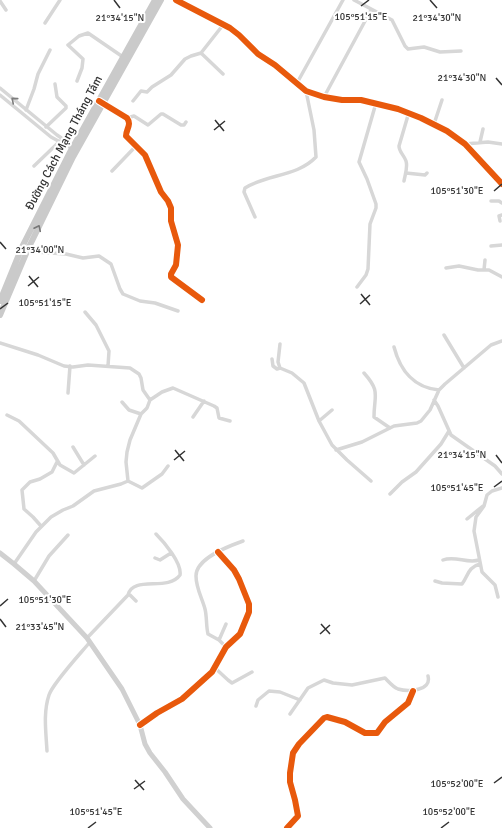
<svg xmlns="http://www.w3.org/2000/svg" width="502" height="828" viewBox="0 0 502 828" font-family="Signika,sans-serif">
<rect width="100%" height="100%" fill="#fff"/>
<g fill="none" stroke-linecap="round" stroke-linejoin="round">
<path stroke="#d7d7d7" stroke-width="3.5" d="M176,0L230,28L239,35L258,54L275,65L306,91L324,97L342,100H361L398,109L421,118L447,131L465,144L502,184
M354,0L392,20L405,46L408,49L424,47L440,52L461,51
M0,1L6,10
M45,23L60,0
M201,53L223,74
M77,81L82,68L83,59L68,45L79,36L88,33L123,57
M297,83L343,0
M0,88L57,135L73,146
M0,95L51,137L73,149
M324,97L371,10
M133,101L141,91L147,92L152,87L171,75L185,59L191,56L201,53L223,25
M103,104L127,118C132,125 126,129 126,136L145,155L161,192L168,201L171,208V221L178,245L176,265L171,274V277L202,300
M26,110L34,89L38,74L50,50
M127,118L134,116L148,125L161,114H163L181,125H184L186,122
M434,124L442,100
M46,127L66,108V106L57,97L55,84
M480,142L483,129
M465,144L488,142L502,144
M34,166L60,141
M112,171L136,146
M406,173L425,175L427,173
M404,181C405,175 408,167 406,161C404,155 399,152 399,146L409,112
M491,201H499L502,203
M255,217L244,192L245,188C267,174 297,177 316,157L314,130L306,91
M500,221L499,216L502,215
M491,246L502,245
M27,249L36,252L66,254L83,258L99,256L111,264L120,289L123,294L140,301L155,303L178,311
M446,268L459,266L478,270H489L502,277
M484,270L485,260
M357,287L366,275L368,269L370,224L376,208V204L367,179L359,162L376,103
M85,312L96,325L109,351L108,366
M444,335L464,368
M0,343L38,355L64,366L73,367L88,365L130,368L139,374L141,378L143,390L150,400
M280,344L278,362L280,368L292,373L304,383L319,421L332,445L347,460L371,481
M394,347C400,370 414,388 439,390
M272,359L273,366L277,369L280,368
M364,373C381,392 374,395 374,417L390,428
M68,393L70,366
M434,400L438,406L451,435L495,466L502,474
M122,402L129,410L141,414
M7,415L19,421L53,453L60,465L74,473L95,456
M193,417L204,401
M319,421L332,410
M73,447L84,465
M336,450L362,442L394,426L417,423L421,421L430,410L439,390L445,384L491,345L502,341
M128,481L126,462L127,452L130,440L141,414L147,408L150,400L162,392L173,388L214,406L217,408L219,418L230,421
M128,481L142,488L162,474L168,466
M390,494L402,482L416,472L441,444L449,431
M467,519L483,506
M41,526L33,517L24,509L22,490L30,482L40,479L52,472L57,462
M155,558L160,560L171,553
M443,560C455,555 467,564 479,560
M14,564L36,532L51,517L63,510L73,506L94,491L121,484L128,481
M34,581L49,556L68,535
M435,581L442,583L462,584C468,576 468,567 480,564
M128,595C133,575 168,592 180,575C182,563 164,542 156,534
M498,597L495,585L482,572L474,531L476,517L484,506L487,495L492,491L502,488
M87,638L128,595H130L136,601
M219,640L226,624
M226,647L219,640L208,634C206,626 207,617 205,609C202,598 196,588 196,576C196,558 229,546 243,541
M215,668L228,680L232,683L252,672
M256,706L258,700L269,691L280,692L300,700
M290,714L308,688L324,680L333,683L352,685L385,678C389,682 393,687 398,689C408,692 432,691 428,676
M140,725L157,713L182,699L212,672L226,647L240,634L249,612V604L239,579L234,570L218,552
M47,751C46,732 43,713 49,695C53,683 80,654 90,642
M287,828L298,816L295,800L290,782V773L293,753L299,744L324,718L327,717L345,722L365,733H377L385,722L408,703L413,691"/>
<path stroke="#d0d0d0" stroke-width="5" d="M0,553L14,564L34,581L87,638L122,689L140,725L145,744L150,753L165,772L183,799L210,828"/>
<path stroke="#cacaca" stroke-width="6" d="M0,301L22,247L69,154L155,0
M0,315L28,249L73,157L161,0"/>
<defs>
<path id="cycleway" d="M176,0L230,28L239,35L258,54L275,65L306,91L324,97L342,100H361L398,109L421,118L447,131L465,144L502,184
M99,101L127,118C132,125 126,129 126,136L145,155L161,192L168,201L171,208V221L178,245L176,265L171,274V277L202,300
M140,725L157,713L182,699L212,672L226,647L240,634L249,612V604L239,579L234,570L218,552
M287,828L298,816L295,800L290,782V773L293,753L299,744L324,718L327,717L345,722L365,733H377L385,722L408,703L413,691"/>
</defs>
<use href="#cycleway" stroke="#fff" stroke-width="8"/>
<use href="#cycleway" stroke="#e8590c" stroke-width="6"/>
</g>
<defs><path id="oneway-chevron" d="M-2-3.5L2.5 0L-2 3.5" fill="none" stroke-width="1.6" stroke-linecap="round" stroke-linejoin="round"/></defs>
<use stroke="#7d7d7d" href="#oneway-chevron" transform="translate(14 100) rotate(-140)"/>
<use stroke="#777" href="#oneway-chevron" transform="translate(38 228) rotate(-64)"/>
<path fill="none" stroke="#333" stroke-width="1.5" d="M114,0L120,8M430,0L437,8M361,6L369,0M496,78L502,85M215,120L224,131M214,130L225,121M494,191L502,184M0,242L6,249M29,276L38,287M28,286L39,277M361,294L370,305M360,304L370,295M0,309L8,303M175,450L184,461M496,455L502,463M174,460L185,451M494,487L502,481M0,606L8,599M0,619L6,627M321,624L330,634M320,634L330,625M135,780L144,790M494,783L502,777M134,789L145,781M88,828L96,822M441,828L449,822"/>
<g text-anchor="middle" dominant-baseline="central" stroke-width="4" stroke-linejoin="round" paint-order="stroke">
<g font-size="12" fill="#333" stroke="#fff">
<text transform="translate(64 143) rotate(-62)">Đường Cách Mạng Tháng Tám</text>
</g>
</g>
<g font-size="10" text-anchor="middle" fill="#333" stroke="#fff" stroke-width="4" stroke-linejoin="round" paint-order="stroke">
<text x="361" y="20">105°51'15"E</text>
<text x="120" y="21">21°34'15"N</text>
<text x="437" y="21">21°34'30"N</text>
<text x="462" y="81">21°34'30"N</text>
<text x="457" y="194">105°51'30"E</text>
<text x="40" y="253">21°34'00"N</text>
<text x="45" y="306">105°51'15"E</text>
<text x="462" y="458">21°34'15"N</text>
<text x="457" y="491">105°51'45"E</text>
<text x="45" y="603">105°51'30"E</text>
<text x="40" y="630">21°33'45"N</text>
<text x="457" y="787">105°52'00"E</text>
<text x="96" y="815">105°51'45"E</text>
<text x="449" y="815">105°52'00"E</text>
</g>
</svg>
